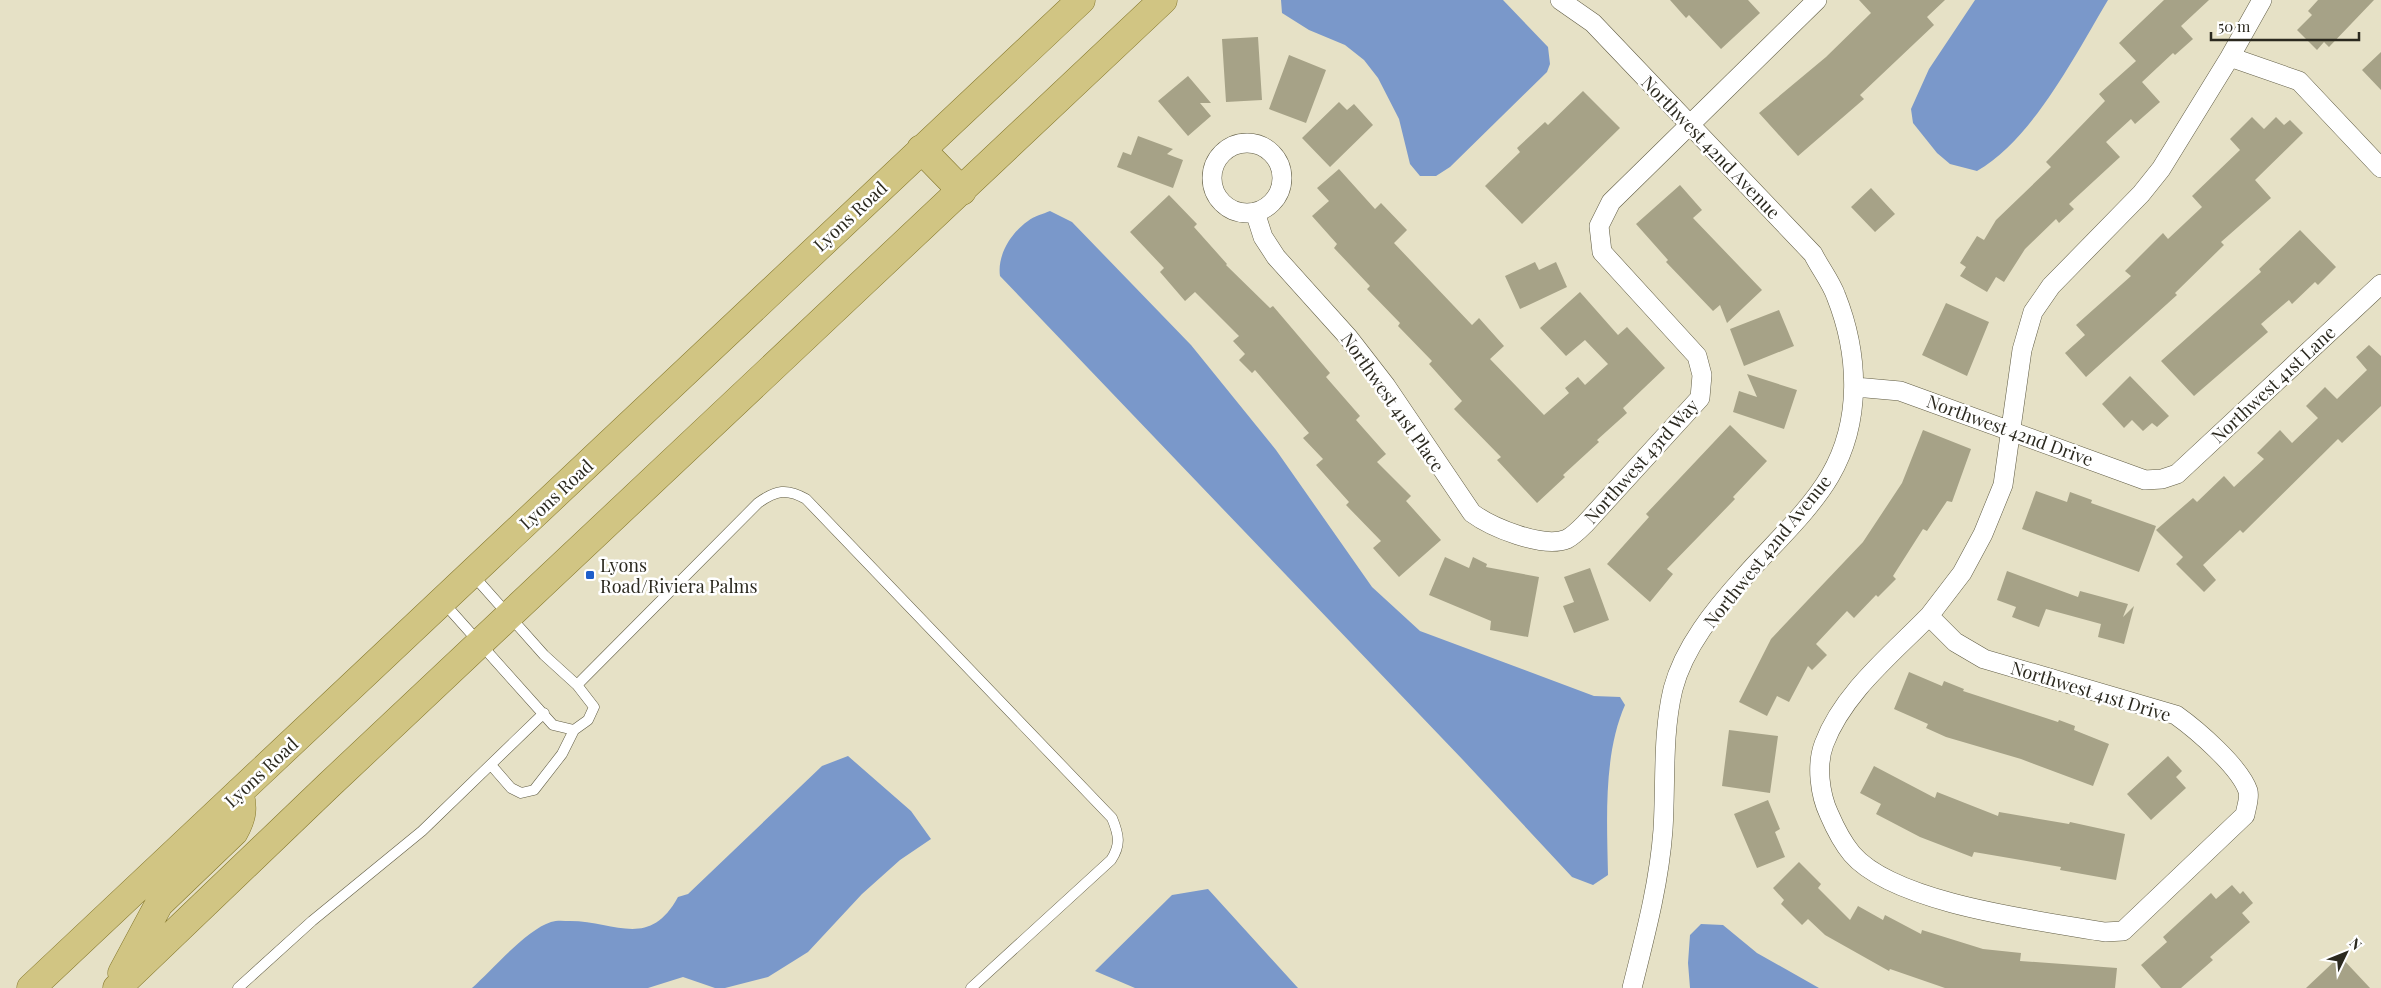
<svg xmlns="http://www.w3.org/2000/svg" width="2381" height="988" viewBox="0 0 2381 988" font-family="'Playfair Display',serif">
<rect width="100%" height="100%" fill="#e6e1c6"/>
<path fill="#7a98ca" d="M1281,0H1503L1548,47L1550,64L1547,72L1450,167L1436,176H1420L1410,164L1399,119L1378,78L1364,60L1345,45L1309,30L1282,13Z
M1975,0H2108C2075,55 2033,139 1977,171L1950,164L1937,153L1913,123L1911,109L1929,69Z
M1050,211L1072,222L1191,345L1276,450L1372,587L1420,631L1594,696L1620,697L1625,705C1603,755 1607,821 1608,875L1593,885L1572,877L1463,760L1000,276C997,255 1011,233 1028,221C1034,216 1043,214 1050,211Z
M848,756L911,811L931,839L900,860L862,894L808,952L768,977L725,988H715L683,977L648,988H472C492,970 526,930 551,922C557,920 564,921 570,921C615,921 649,950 678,897L688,894L822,766Z
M1208,889L1298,988H1135L1095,971L1172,895Z
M1701,924L1723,925L1757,953L1819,988H1690L1688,963L1690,935Z"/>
<path fill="#a6a287" d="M1670,0H1748L1760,13L1721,49L1689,15L1686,18Z
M1859,0H1945L1927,17L1934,25L1860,95L1864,99L1798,156L1759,113L1826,57L1871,13Z
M2164,0H2209L2181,26L2193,39L2175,55L2173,53L2142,82L2160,102L2135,124L2131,119L2106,142L2120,157L2069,204L2074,209L2059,223L2056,219L2025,249L2004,282L1996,277L1987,292L1960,276L1966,267L1960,263L1977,236L1984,240L1996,220L2051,167L2046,162L2105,101L2099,94L2136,61L2119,43Z
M2318,0H2374L2329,47L2324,42L2317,50L2297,30L2312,15L2308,11Z
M1258,37L1262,100L1226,102L1222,39Z
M2381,52V90L2362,70Z
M1289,55L1326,70L1306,123L1269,109Z
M1188,76L1211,103H1200L1211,116L1188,136L1158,101Z
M1583,91L1620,128L1522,224L1485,186L1520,152L1517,148L1545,122L1548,125Z
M1339,102L1347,110L1354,104L1373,125L1330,167L1302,138Z
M2252,117L2264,129L2276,117L2284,125L2290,120L2303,133L2255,180L2271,198L2221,242L2224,245L2175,293L2177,295L2086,377L2065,353L2085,335L2076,325L2131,276L2125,271L2163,233L2168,239L2202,207L2192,196L2240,150L2230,139Z
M1138,136L1173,149L1167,154L1183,160L1173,188L1117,167L1123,152L1131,155Z
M1339,169L1375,209L1381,203L1407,230L1394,243L1472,325L1479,318L1504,346L1490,359L1544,415L1569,393L1565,388L1578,377L1585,385L1608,364L1585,340L1566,356L1540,328L1580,292L1618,335L1627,327L1665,368L1623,408L1627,413L1597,440L1599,442L1563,475L1565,477L1537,503L1497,460L1501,457L1454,409L1462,401L1429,364L1432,361L1398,326L1400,323L1367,289L1370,286L1334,248L1337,244L1312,216L1329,201L1317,188Z
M1680,185L1702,210L1693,218L1762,290L1727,323L1720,305L1713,311L1666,262L1668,260L1636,224Z
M1871,188L1895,214L1875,232L1851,207Z
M1169,195L1197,224L1194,227L1227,264L1226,265L1270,308L1273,306L1330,373L1326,377L1360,416L1356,420L1386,454L1377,462L1411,496L1406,501L1441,540L1399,577L1373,548L1381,541L1346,505L1349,502L1316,465L1323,459L1303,438L1309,433L1255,370L1252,373L1239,360L1245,354L1233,341L1239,336L1195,292L1185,301L1160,272L1164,268L1130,232Z
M2300,230L2336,267L2318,285L2315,282L2292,304L2289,300L2261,324L2268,332L2194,396L2161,361L2261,272L2259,269Z
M1535,262L1539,270L1556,262L1567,287L1520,309L1505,276Z
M1946,303L1989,322L1967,376L1922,355Z
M1779,310L1794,346L1744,366L1730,329Z
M2369,345L2381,356V406L2342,443L2338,439L2243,533L2240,530L2203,565L2216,580L2204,592L2176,564L2183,557L2156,530L2193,498L2197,502L2224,476L2234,487L2264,459L2257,453L2280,430L2292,443L2318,418L2306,406L2325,387L2337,399L2367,370L2356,357Z
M1747,374L1797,390L1784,429L1733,412L1739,391L1757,397Z
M2130,376L2169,416L2157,427L2152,423L2143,431L2132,420L2124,428L2102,404Z
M1730,425L1767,461L1733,497L1735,499L1667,569L1673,574L1650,602L1607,564L1649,517L1646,514Z
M1923,430L1971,449L1952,502L1947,501L1927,531L1923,529L1893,576L1896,579L1878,597L1876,595L1854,618L1847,611L1816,644L1827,655L1812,670L1808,666L1789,702L1777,696L1767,716L1739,702L1771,639L1863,542L1902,483Z
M2036,491L2067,502L2070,492L2092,500L2091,503L2156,526L2139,572L2022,529Z
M1445,557L1469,568L1473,557L1487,564L1486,567L1539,577L1528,637L1490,630L1491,621L1429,595Z
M1590,568L1609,620L1574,633L1563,606L1574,602L1564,577Z
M2007,571L2078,597L2080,591L2128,604L2123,617L2134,606L2124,644L2098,637L2101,624L2046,609L2039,627L2012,617L2016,607L1997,600Z
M1909,672L1942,686L1944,681L1964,689L1963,691L2058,722L2059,720L2075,726L2074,730L2109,744L2093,786L2021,759L1946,737L1926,728L1928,724L1894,709Z
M1729,730L1778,736L1770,793L1722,786Z
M2168,756L2182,771L2176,777L2186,788L2151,820L2127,794Z
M1874,766L1935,798L1937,792L1998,816L1999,812L2069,824L2070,822L2125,834L2116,880L2060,870L2061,867L1974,852L1972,857L1920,837L1876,814L1881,804L1860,793Z
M1768,800L1780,829L1775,832L1785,857L1757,868L1734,814Z
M1799,862L1821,884L1818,888L1850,920L1858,906L1883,920L1885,915L1921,934L1922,930L1983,949L2021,953L2020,961L2117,968L2115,988H1945L1890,969L1889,971L1825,935L1808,919L1802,925L1781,904L1784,900L1773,888Z
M2232,885L2240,894L2243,891L2253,903L2242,913L2250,922L2210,957L2213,960L2181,988H2161L2141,965L2167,942L2163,937L2211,893L2216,899Z
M2340,956L2370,988H2306Z"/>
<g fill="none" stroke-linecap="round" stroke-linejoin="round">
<defs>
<path id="lane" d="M472,574L544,655L577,685L594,707L588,720L574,730L562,754L534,790L521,793L511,788L491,765
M443,602L553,725L574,730
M577,685L758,503C776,490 787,488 806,499L1112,818C1119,835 1121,845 1111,860L971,988
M238,988L312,921L422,831L544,713"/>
<path id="street" d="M1560,0L1593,23L1813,254C1820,268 1831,282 1836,296C1859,354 1862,421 1830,476C1809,512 1771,546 1744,577C1715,609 1684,647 1673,689C1662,735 1666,783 1663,830C1659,884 1645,936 1632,988
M2230,57L2299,81L2381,168
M1212 178a35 35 0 1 1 70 0a35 35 0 1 1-70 0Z
M1255,212L1263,237L1276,257L1348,337L1386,386L1472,513C1491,527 1543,549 1567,539C1573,536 1580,529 1585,524L1700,398L1702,375L1697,356L1602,252L1599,226L1611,202L1817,0
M1855,387L1900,391L2145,480L2162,479L2177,474L2381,284
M1929,616L1955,642L1984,659L2176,715C2197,730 2240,767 2248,791C2250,798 2246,808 2245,815L2123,931L2105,932C2041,921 1895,904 1852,854C1842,842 1835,828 1829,814C1820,795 1816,765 1824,744C1843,693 1892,654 1929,616Z
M1929,616L1962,573L1983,534L2003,485L2022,350L2033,312L2051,286L2141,194L2161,169L2230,57L2262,0"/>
<path id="primary" d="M921,149L962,191
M122,973L159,904L234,832C242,818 244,808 239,792
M31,988L1081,0
M117,988L329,785L1163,0"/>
</defs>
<use href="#lane" stroke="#605c44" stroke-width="11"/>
<use href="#street" stroke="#605c44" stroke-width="20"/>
<use href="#primary" stroke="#83762a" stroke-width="29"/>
<use href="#lane" stroke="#fff" stroke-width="10"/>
<use href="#street" stroke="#fff" stroke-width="19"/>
<use href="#primary" stroke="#d1c583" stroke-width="28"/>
</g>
<rect fill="#1d5eca" stroke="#fff" stroke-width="2" x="585" y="570" width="10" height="10" rx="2.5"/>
<g text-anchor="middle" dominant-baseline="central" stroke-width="5" stroke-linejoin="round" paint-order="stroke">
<g font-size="18" fill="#2b291f" stroke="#fff">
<text transform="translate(1711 147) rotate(46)">Northwest 42nd Avenue</text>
<text transform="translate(850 216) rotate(-43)">Lyons Road</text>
<text transform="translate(2273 384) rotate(-43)">Northwest 41st Lane</text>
<text transform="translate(1393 402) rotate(55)">Northwest 41st Place</text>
<text transform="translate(2010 430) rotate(20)">Northwest 42nd Drive</text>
<text transform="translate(1641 461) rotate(-48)">Northwest 43rd Way</text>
<text transform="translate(556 494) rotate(-43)">Lyons Road</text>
<text transform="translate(1767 551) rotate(-51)">Northwest 42nd Avenue</text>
<text transform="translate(2091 691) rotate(17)">Northwest 41st Drive</text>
<text transform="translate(261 772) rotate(-43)">Lyons Road</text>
</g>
<g font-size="18" fill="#2b291f" stroke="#fff" text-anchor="start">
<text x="600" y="565">Lyons<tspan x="600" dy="21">Road/Riviera Palms</tspan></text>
</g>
</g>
<g transform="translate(2346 953) rotate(47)" stroke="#ffffff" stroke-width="4" paint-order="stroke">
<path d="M0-4L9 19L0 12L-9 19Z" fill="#2b291f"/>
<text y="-8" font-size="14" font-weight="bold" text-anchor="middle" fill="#2b291f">N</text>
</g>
<path d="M2211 32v8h148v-8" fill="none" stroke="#2b291f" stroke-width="2.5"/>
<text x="2218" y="32" font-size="15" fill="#2b291f" stroke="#ffffff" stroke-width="4" paint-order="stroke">50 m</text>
</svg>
